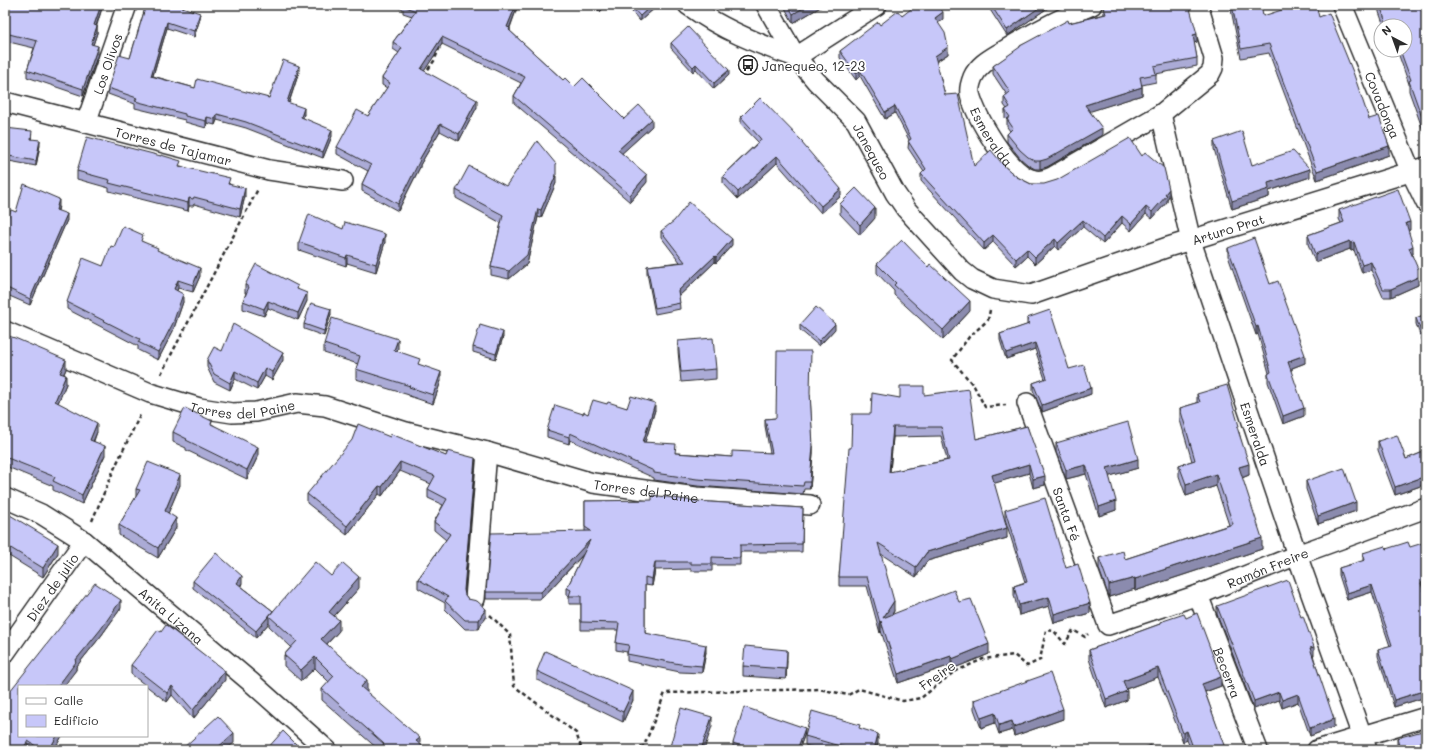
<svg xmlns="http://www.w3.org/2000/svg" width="1431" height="755" viewBox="0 0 1431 755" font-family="Mali,sans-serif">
<rect width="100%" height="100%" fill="#fff"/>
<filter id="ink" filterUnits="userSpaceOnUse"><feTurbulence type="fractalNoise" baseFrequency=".025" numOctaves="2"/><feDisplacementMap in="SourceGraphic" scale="8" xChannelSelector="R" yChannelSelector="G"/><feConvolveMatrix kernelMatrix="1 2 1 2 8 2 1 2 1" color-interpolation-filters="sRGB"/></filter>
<g filter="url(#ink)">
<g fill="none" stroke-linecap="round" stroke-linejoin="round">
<defs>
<g id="street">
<path d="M688,5C721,29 757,44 796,57"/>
<path id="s1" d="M766,5L796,57L816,81L856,121L895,193L906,209L962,271L972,279L993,289L1031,295L1168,247L1426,167"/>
<path id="s2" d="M1092,5C1061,18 1032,33 1003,51C992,58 979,64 973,77C971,82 969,89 970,94C976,117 1008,172 1031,179C1039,182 1045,180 1052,177L1161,114L1210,74L1213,68L1214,58L1198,5"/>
<path id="s3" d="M1342,5L1411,172L1426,203"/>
<path d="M796,57L877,5"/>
<path id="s4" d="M5,102L269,170L343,181"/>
<path id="s5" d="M1161,114L1191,241L1297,555L1367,750"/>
<path id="s6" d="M86,123L127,5"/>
<path id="s7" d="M5,331L150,393L200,408L232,413L256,412L297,403L325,406L406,432L487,452L593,483L696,497L810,505"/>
<path id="s8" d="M1027,403L1108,625L1198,595L1297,555L1426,508"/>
<path id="s9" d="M5,498L41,514L84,541L252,683L327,750"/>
<path id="s10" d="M1198,595L1258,750"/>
<path d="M475,599L487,452"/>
<path id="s11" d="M5,653L84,541"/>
<path d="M1317,750L1426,717"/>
</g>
</defs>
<use href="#street" stroke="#2b2b2b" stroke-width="22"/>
<path stroke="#2b2b2b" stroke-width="2.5" stroke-dasharray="4 3" stroke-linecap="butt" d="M424,75L434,61L442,42
M990,310L988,320L969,337L952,360L974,386L985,407L1006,405
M161,374L258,189
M92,521L115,467L141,413
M490,615L510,635L514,686L576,733L582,750
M634,750L644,746L665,693L819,689L848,695L859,689L903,701L921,698L954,672L983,659L1014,655L1027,666L1040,660L1046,630L1054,631L1065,644L1073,630L1085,637L1088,634"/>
<use href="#street" stroke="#fff" stroke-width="19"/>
</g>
<path fill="#ababd6" stroke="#2b2b2b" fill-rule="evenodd" d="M5,5H103L97,25V33L93,45L98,54L83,96L27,77V70L34,48L5,41Z
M146,5L200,19L194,37L167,28L153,76L195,88L269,98L299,72L289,103L304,114L303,118L332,136L323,158L246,128L217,120L215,125L207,123L206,128L185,122V120L135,108V104L108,94V88L130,58Z
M390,5H518L510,28V31L563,80L624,119L652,126L622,153L647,182L630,202L514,103V96L521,83L442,44L424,71L477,107L459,141L440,131L420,165V167L398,211L362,191V184L368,171L337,154V147L368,116L387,88L382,85V78L399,53L393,49V42L412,16L403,13V9Z
M593,5H607L600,12Z
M626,5H656V7L640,21Z
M784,5H824L793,23L784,6Z
M987,5H1052L1007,36Z
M1103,5L1197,42L1194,43L1197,58V66L1156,74V82L1142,85V95L1090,111L1102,135L1047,167L1040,169H1035L1028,165L1020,158L1007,142V134L1010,131L1007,127V120L1005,118V110L1007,109L1004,105V97L1007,95L993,74V66L1020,48V46L1069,23L1104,14Z
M1230,5H1261L1263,16L1319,17L1369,119L1389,155L1317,180L1269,53L1241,58Z
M1379,5H1426V135L1425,136L1409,91V84L1397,50H1405V26H1384L1379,12Z
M919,6L943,19L938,23L948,54L936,62L945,95L974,166H1004L1017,177L1031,184L1169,196L1167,199V202L1152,219L1146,214L1131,231L1122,223L1103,244L1083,227L1058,250L1055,246L1035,264L1027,256L1016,266L993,242L984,250L921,181V174L924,172L908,148L909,140L895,113L885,119L860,76L856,80L840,58V51L880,25L902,16Z
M671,43L729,75L714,89L696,69L693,72L671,48Z
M741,117L803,145L841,196L821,213L777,163L738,199L723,183V176L758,142L741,124Z
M5,128L32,137V139L40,145L36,166L9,161V158L5,157Z
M1214,141L1252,165L1310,177L1269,191V197L1232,209L1214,149Z
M181,166L230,184L245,196L240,217L194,204L193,206H189L188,211L109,191V188L77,179V171Z
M556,183L541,218L538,217L527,264L509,279L491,275V267L501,223L456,198V190Z
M840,204L875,218L860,235L840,214Z
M59,206L58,211L67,220L30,305L5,294V224L16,212Z
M1339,210L1410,230H1408L1413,254L1412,255L1418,285L1391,297H1383L1371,270L1362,273L1354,250L1351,251L1350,249L1315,262L1308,244V235L1341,223L1339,219Z
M343,229L385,242L376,272L347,263L346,266L299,250V242Z
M661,231L732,245L716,263L715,262L679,296L680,309L655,314L647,273V266L680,262L661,237Z
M143,242L200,276L193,292L178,288L177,291L183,302L173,331L158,360L138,350V346L67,309V302L103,266L114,247Z
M1228,248L1270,284L1305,363L1292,368V370H1290L1304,416L1283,424L1268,382V374L1269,373L1258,334L1256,335L1228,256Z
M877,264L970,311L943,340L894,295V291L877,273Z
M245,285L298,289L307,301L298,320L268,308L264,316L243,309V301L246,293H245Z
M331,314L324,336L304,329V324Z
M1426,314V351L1416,324V318Z
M1027,318L1069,369L1091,394L1042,412L1033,390V383L1045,379L1035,349L1006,359L1000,340V334L1027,325Z
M800,325L835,329L819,346L800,330Z
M5,335L66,369L64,374L66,384L58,403L97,432L94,441L105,455L82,504L53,490V486L5,466Z
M503,337L496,359L473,352V347Z
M678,341L716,369V379L681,382L678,351Z
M324,344L398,348L397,351L420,365L441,381L433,404L409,396V395L356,379V369L358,364L324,353Z
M222,351L283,360L272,380L265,376L257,390L235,379L230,390L214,382L207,367V360Z
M810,394L813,453L810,489H804L803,494L697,486L654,480V478L570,440L569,444L547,437V430L583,414H588L607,404L627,408L655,410L645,442L676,453L732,457L770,453L765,426V419L776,418Z
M1197,394L1239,432L1249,475L1242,478L1262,549L1135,591V589L1109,597L1099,569V558L1125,559L1229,525L1216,486L1186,496L1179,476V465L1192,461L1180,420V408L1197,403Z
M924,395L976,439L1027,426L1045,485L1033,488L1029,473L994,483L1007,538L927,561L916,577L881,554L894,611L892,615L959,602L989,654L952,669L951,665L898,683L881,631L880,633L867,586H839V577L851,448L871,414ZM941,436L947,460L890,472L893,437Z
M212,424L258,456L247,479L186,450V448L173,442V432Z
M390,437L475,466L465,592V595L468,599L486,618L481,624L479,629H465L445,609V603L418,588V579L446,540L434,530V522L443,505L428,498V489L431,484L400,471L382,496L379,494L347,535L307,503V494Z
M1378,441L1406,459L1426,451V484L1395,495L1378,450Z
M1056,443L1138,468L1109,476L1116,510L1099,516L1086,474L1066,479L1056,452Z
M1306,481L1356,511L1318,524L1306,489Z
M180,485L168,513L176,528L158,558L119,535V525L136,497V489Z
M585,501H695L803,508L802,552H740V565H712V571H691V569L655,570L652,586L645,585V633L706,652L702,673L680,672L627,661V652L616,650V643L618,630H581V604H569V596L567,595V588L583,555L541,599H486V592L585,532Z
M1005,510L1066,568L1090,613L1054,623L1049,606L1019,615L1014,595V586L1025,582L1005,519Z
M5,512L58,553L43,577L9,556L5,564Z
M1386,549L1426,588L1423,589L1426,599V697L1394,707L1378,656V649L1390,646L1372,592L1347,600L1339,575V568L1363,561V553Z
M331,576L359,588L334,616L339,631L327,644L367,691V692L420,744L427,750H379L322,700V689L329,682L315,668L301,681L284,666V655L291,647L269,626V623L256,638L193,588V581L242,583L241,586L273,611Z
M1217,606L1314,655H1313L1334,727L1310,736L1298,702L1282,708L1279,700L1254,709L1217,614Z
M121,608L101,636L76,667V670L19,736H62L54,750H30L28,749L27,750H5L10,691Z
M1186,618L1221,686L1205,692L1225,750H1191L1187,740L1183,742L1158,677L1126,689L1127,700L1106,708L1089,659V650L1160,624V622Z
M787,660L786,679L743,676V666Z
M131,665L225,680L193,719L172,695L167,702L131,674Z
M537,671L633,700L623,722L537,680Z
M974,700L1063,719L1014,736L1012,730L999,734L995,723L981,728L974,709Z
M860,729L878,743L876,750H821L805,745V736Z
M805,733L799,750H738L733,748V743Z
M1397,738L1426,750H1397Z"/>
<path fill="#8b8bae" stroke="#2b2b2b" d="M101,5H103L94,32V25Z
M516,5H518L509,29L510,28V35L507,27Z
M600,5H607L600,12Z
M652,5H656V7L640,21V16Z
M808,5H824L793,23V14Z
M831,5H835L831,8Z
M1043,5H1052L1007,36V30Z
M943,12V19L935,25V18Z
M200,13V19L194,37V31Z
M167,22V28L151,82V76Z
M97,26V33L91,51V44Z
M1197,34V42L1193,43V35Z
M442,37V44L421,76V69Z
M98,46V54L83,96V89Z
M948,47V54L935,62V56Z
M696,64V69L693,72V67Z
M299,66V72L287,108V102Z
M729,70V75L714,89V83Z
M860,70V76L856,80V73Z
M1142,87V95L1085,113V105Z
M477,100V107L459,141V134Z
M895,106V113L885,119V112Z
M304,108V114L301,123V117Z
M217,114V120L215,125V119Z
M207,117V123L206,128V121Z
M652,119V126L618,157V150Z
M440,124V131L420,165V167L398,211V204L419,160Z
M1425,126H1426V135L1425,136Z
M1102,128V135L1047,167L1040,169V161Z
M332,130V136L323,158V152Z
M40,140V145L36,166V161Z
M1389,146V155L1317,180V171Z
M777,156V163L738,199V192Z
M1310,169V177L1269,191V197L1232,209V201L1268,183Z
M556,175V183L541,218V210Z
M647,175V182L630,202V195Z
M245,188V196L240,217V209Z
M841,189V196L821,213V206Z
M1169,189V196L1167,199V202L1152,219V212Z
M189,198V206L188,211V203Z
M59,199V206L56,216V210Z
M1146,207V214L1131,231V224Z
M875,208V218L860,235V225Z
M538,209V217L527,264L509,279V271Z
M67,214V220L30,305V299Z
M1122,216V223L1103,244V238Z
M1083,220V227L1058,250V243Z
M1410,222V230L1406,231V223Z
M385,234V242L376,272V264Z
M993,235V242L984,250V243Z
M732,239V245L716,263V257Z
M1055,239V246L1035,264V257Z
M1350,241V249L1315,262V254Z
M1354,242V250L1351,251V243Z
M1413,246V254L1409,256V248Z
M1027,249V256L1016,266V259Z
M347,255V263L346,266V258Z
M715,256V262L678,297V291Z
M1371,262V270L1362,273V265Z
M200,268V276L193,292V285Z
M1418,277V285L1391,297V289Z
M178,280V288L174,297V289Z
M307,293V301L298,320V313Z
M183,294V302L173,331L158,360V352Z
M268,301V308L264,316V309Z
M970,301V311L943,340V330Z
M331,309V314L324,336V331Z
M835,324V329L819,346V341Z
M1258,326V334L1256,335V327Z
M503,332V337L496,359V354Z
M398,339V348L394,360V350Z
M1035,343V349L1006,359V353Z
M283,353V360L272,380V372Z
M1305,355V363L1292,368V370L1288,371V362L1291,360Z
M66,360V369L60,382V373Z
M265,368V376L257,390V383Z
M235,371V379L230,390V383Z
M441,372V381L433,404V395Z
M66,375V384L55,410V401Z
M1091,388V394L1042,412V405Z
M655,403V410L643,449V442Z
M1304,408V416L1283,424V416Z
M97,423V432L90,449V440Z
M893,427V437L889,482V472Z
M570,433V440L569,444V437Z
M105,446V455L82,504V495Z
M813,446V453L810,489V482Z
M258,447V456L247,479V470Z
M475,458V466L464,598V590Z
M1138,459V468L1107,477V468Z
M400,462V471L382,496V487Z
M1029,464V473L992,484V475Z
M1249,464V475L1239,479V467Z
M1086,465V474L1066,479V470Z
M1216,474V486L1186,496V484Z
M180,475V485L165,521V511Z
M1045,476V485L1033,488V479Z
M1426,476V484L1395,495V487Z
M379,486V494L347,535V526Z
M1116,501V510L1099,516V507Z
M1356,502V511L1318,524V516Z
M176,518V528L158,558V548Z
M1007,528V538L927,561L916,577V567L927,552Z
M1262,538V549L1135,591V579Z
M590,540V547L541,599V592Z
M58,544V553L43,577V568Z
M9,547V556L5,564V554Z
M655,562V570L652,586V579Z
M242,576V583L237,590V583Z
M359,577V588L329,622V612Z
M1135,578V589L1109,597V585Z
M1426,581V588L1421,590V583Z
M1372,585V592L1347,600V593Z
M1049,597V606L1019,615V605Z
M121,600V608L101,636L76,667V670L64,686H58L75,661Z
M894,601V611L883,628V618Z
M1090,603V613L1054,623V614Z
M486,609V618L481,624L479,629V620L481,616Z
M269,616V623L256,638V631Z
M339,620V631L321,650V639Z
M881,621V631L880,633V623Z
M989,644V654L952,669V659Z
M706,645V652L702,673V666Z
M1314,647V655L1310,656V648Z
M787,650V660L786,679V669Z
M951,656V665L898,683V674Z
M315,657V668L301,681V670Z
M1158,668V677L1123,690V681Z
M225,671V680L193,719V710Z
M1221,677V686L1202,693V684Z
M367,680V691L361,698V687Z
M172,686V695L167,702V693Z
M1426,690V697L1394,707V700Z
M633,691V700L623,722V712Z
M1127,691V700L1106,708V699Z
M1279,692V700L1254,709V701Z
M1298,694V702L1282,708V700Z
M1063,709V719L1014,736V727Z
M995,713V723L981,728V718Z
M712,717V726L704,750H701Z
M1334,719V727L1310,736V728Z
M1012,721V730L999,734V725Z
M805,728V733L799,750H797Z
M1187,731V740L1183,742V733Z
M234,733V743L225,750H215Z
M878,734V743L876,750H874Z
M57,736H62L54,750H49Z
M420,738V748L416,741Z
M28,741V749L27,750H22Z"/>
<path fill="#c7c7f9" stroke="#2b2b2b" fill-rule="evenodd" d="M5,5H101L94,25L97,26L91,44L98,46L83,89L27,70L37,41L5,33Z
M146,5H176L200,13L194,31L167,22L151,76L195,88L197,79L269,98L283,60L299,66L287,102L304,108L301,117L332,130L323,152L246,122L217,114L215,119L207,117L206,121L185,116V114L135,101L137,98L108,88L119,55L130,58Z
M403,5H516L507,27L510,28L509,30L563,80L565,78L574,87L583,78L624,119L639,105L652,119L618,150L647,175L630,195L514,96L525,77L442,37L421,69L477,100L459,134L440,124L419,160H420L398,204L362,184L371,165L337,147L357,110L368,116L390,83L382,78L402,48L393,42L416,11L403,6Z
M630,5H652L640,16Z
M788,5H808L793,14Z
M916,5H918L919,6L921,5H938L943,12L935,18L945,33L948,47L935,56L945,95L958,94L974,166L991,150L1004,166L1017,177L1031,184H1044L1057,180L1130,138L1142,156L1145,152L1164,168L1169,189L1165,194L1167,195L1152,212L1146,207L1131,224L1122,216L1103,238L1083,220L1058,243L1055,239L1035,257L1027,249L1016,259L993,235L984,243L921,174L926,169L908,141L911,139L895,106L885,112L860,70L856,73L840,51L878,22L880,25L898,11L902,16Z
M991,5H1043L1007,30Z
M1103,5H1189L1197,34L1193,35L1197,58L1154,66L1156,74L1140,77L1142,87L1085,105L1102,128L1047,159L1040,161H1035L1028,157L1020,150L1007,134L1013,128L1007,119L1010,117L1005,110L1010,107L1004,97L1010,92L993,66L1020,47V46L1068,20L1069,23L1106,14Z
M1232,5H1261L1263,16L1297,5H1316L1319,17L1329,13L1353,72L1369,119L1379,116L1389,146L1317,171L1269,44L1241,49Z
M1380,5H1426V126H1425L1409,81L1411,80L1400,50H1405V26H1387Z
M688,27L729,70L714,83L696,64L693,67L671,43Z
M760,98L803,142L802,143L841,189L821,206L777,156L738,192L723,176L761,140L760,138L741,117Z
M5,128L32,131L31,139L40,140L36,161L9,156V153L5,152Z
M1242,131L1252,165L1293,151L1310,169L1268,183L1269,189L1232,201L1214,141Z
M87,137L161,156V155L181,161L179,166L230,178L228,184L245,188L240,209L194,197L193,199L189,198L188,203L109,183L110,180L77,171Z
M537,141L556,164V175L541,210L538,209L527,255L509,271L491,267L503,215L456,190L469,166L506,186Z
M24,184L59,199L56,210L67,214L30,299L5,287V224L11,210L16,212Z
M856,188L875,208L860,225L840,204Z
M1398,189L1410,222L1406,223L1413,246L1409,248L1418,269V277L1391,289H1383L1371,262L1362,265L1354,242L1351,243L1350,241L1315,254L1308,235L1344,222L1339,210Z
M689,202L732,239L716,257L715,256L678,291L680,303L655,308L647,266L685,262L661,231L674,221Z
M309,214L343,229L345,222L385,234L376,264L347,255L346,258L299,242Z
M123,226L143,235L141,241L158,248L157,250L200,268L193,285L178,280L174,289L183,294L173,323L158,352L138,342L140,339L67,302L83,258L103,266L111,246L114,247Z
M1254,238L1270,284L1278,281L1305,355L1291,360L1292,361L1288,362L1304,408L1283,416L1268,374L1271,372L1258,326L1256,327L1228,248Z
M902,240L928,267L930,264L970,301L943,330L894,285L896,283L877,264Z
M256,264L298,286L297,289L307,293L298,313L268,301L264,309L243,301L249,287L245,285Z
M311,303L331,309L324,331L304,324Z
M816,307L835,324L819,341L800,325Z
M1050,310L1069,369L1084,365L1091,388L1042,405L1033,383L1047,378L1035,343L1006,353L1000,334L1029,324L1027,318Z
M1426,314V345L1416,318Z
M332,318L398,339L394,350L420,359L418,364L441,372L433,395L409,387L410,386L356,369L360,356L324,344Z
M233,324L283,353L272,372L265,368L257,383L235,371L230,383L214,374L207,360L214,347L222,351Z
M480,325L503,332L496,354L473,347Z
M5,335L15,338L66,360L60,373L66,375L55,401L97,423L90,440L105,446L82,495L53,481L55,477L5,457Z
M713,338L716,369L681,372L678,341Z
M777,351H811L810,392L813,446L810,482H804L803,486L697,479L654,473V471L570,433L569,437L547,430L555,405L583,414L584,412L588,414L593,400L607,404L608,402L627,408L631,396L655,403L643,442L676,444L675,453L732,457V451L772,453L765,419L776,418Z
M1227,385L1239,426L1237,427L1249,464L1239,467L1262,538L1135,579V578L1109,585L1099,558L1123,551L1125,559L1233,524L1216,474L1186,484L1179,465L1195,460L1180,408L1200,402L1197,394Z
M900,386H924V395L969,389L976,439L1027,426L1045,476L1033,479L1029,464L992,475L1007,528L927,552L916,567L878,543L894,601L883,618L954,590L959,602L971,599L989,644L952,659L951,656L898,674L881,621L880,623L867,577H839L849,448H851L852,414H871L872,393L900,398ZM893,427H941L949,460L889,472Z
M185,408L212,421L211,424L258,447L247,470L186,440L187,439L173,432Z
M1128,422L1138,459L1107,468L1116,501L1099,507L1086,465L1066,470L1056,443Z
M358,424L390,437L391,434L446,456L448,451L475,458L464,590L465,595L468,599L477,601L486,609L481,616L479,620H465L445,601L448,597L418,579L450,534L434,522L447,499L428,489L435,476L400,462L382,487L379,486L347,526L307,494L352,440Z
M1397,435L1406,459L1426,451V476L1395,487L1378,441Z
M148,462L180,475L165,511L176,518L158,548L119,525L140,490L136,489Z
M1344,468L1356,502L1318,516L1306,481Z
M652,495L695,501L803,508L802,544L740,545V558L712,557V564H691V562H655L652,579L645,577V633L706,645L702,666L680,664L627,654L629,645L616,643L619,623L581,622V596H569L571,590L567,588L590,540L541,592H486L491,533L591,531L585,527V501L652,500Z
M1045,498L1066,568L1078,564L1090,603L1054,614L1049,597L1019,605L1014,586L1027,582L1005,510Z
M5,512L58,544L43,568L9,547L5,554Z
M1408,542L1410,547L1426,542V581L1421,583L1426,599V690L1394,700L1378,649L1392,645L1372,585L1347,593L1339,568L1365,560L1363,553L1385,546L1386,549Z
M216,553L242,576L237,583L273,611L256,631L193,581Z
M315,562L331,576L343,563L359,577L329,612L339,620L321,639L367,680L361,687L420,738L416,741L427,750H383L380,748L384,744L322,689L334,676L315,657L301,670L284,655L297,641L269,616Z
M1288,580L1301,617L1303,616L1314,647L1310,648L1334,719L1310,728L1298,694L1282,700L1279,692L1254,701L1217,606Z
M95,583L121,600L101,629L75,661L76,662L58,686H19V736H57L49,750H42L28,741L22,750H5V697L9,690L10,691Z
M1197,613L1221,677L1202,684L1225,748L1219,750H1194L1187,731L1183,733L1158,668L1123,681L1127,691L1106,699L1089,650L1160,624V622L1184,614L1186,618Z
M166,625L225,671L193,710L172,686L167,693L131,665L158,630L161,632Z
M745,646L787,650L786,669L743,666Z
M545,651L633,691L623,712L537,671Z
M1050,673L1063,709L1014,727L1012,721L999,725L995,713L981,718L974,700Z
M744,707L805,728L797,750H753L733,743Z
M681,708L712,717L701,750H659L660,747L669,750Z
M812,711L860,725L859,728L878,734L874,750H853L805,736Z
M218,716L234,733L215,750H181Z
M1426,730V750H1400L1397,738Z
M283,731L302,750H266Z
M1151,745L1152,750H1139Z
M1358,747L1361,750H1349Z"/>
</g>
<defs>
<symbol id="bus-ring" viewBox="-11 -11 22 22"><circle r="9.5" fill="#fff" stroke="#2b2b2b" stroke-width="1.5"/><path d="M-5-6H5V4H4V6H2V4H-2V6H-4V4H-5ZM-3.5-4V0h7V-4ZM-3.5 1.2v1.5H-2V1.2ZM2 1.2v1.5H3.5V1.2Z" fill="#2b2b2b"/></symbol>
</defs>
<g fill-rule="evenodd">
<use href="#bus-ring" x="737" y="54" width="22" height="22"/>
</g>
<g text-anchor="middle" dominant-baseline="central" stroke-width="3.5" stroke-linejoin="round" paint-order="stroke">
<g font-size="13" fill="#2b2b2b" stroke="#fff">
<text stroke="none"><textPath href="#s6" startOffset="63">Los Olivos</textPath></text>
<text stroke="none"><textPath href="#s3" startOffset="108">Covadonga</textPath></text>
<text stroke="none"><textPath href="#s2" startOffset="206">Esmeralda</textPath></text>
<text stroke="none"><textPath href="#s4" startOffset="174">Torres de Tajamar</textPath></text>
<text stroke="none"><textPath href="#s1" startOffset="182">Janequeo</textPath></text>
<text stroke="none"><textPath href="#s1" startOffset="615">Arturo Prat</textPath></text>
<text stroke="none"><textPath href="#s7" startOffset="253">Torres del Paine</textPath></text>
<text stroke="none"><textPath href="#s5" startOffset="334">Esmeralda</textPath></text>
<text stroke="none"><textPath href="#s7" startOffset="669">Torres del Paine</textPath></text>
<text stroke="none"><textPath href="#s8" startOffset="118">Santa Fé</textPath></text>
<text stroke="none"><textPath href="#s8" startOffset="406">Ramón Freire</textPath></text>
<text stroke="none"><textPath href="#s11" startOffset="81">Diez de julio</textPath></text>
<text stroke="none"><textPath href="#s9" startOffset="205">Anita Lizana</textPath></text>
<text stroke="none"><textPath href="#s10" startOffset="83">Becerra</textPath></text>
<text transform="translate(937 675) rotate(-35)">Freire</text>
</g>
<g font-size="13" fill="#2b2b2b" stroke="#fff" text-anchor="start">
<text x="762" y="65">Janequeo, 12-23</text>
</g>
</g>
<rect width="1431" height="755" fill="none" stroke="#fff" stroke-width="20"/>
<rect x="10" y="10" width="1411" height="735" fill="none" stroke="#2b2b2b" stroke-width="1.5" filter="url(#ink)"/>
<rect x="18" y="685" width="130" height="52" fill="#ffffff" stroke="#aaaaaa"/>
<rect x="26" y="698" width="20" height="6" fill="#ffffff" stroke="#aaaaaa"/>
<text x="54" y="705" font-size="12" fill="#2b2b2b">Calle</text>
<rect x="26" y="715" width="20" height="12" fill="#c7c7f9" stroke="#aaaaaa"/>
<text x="54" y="725" font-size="12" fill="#2b2b2b">Edificio</text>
<g transform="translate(1393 38) rotate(319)"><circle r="19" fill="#ffffff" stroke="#aaaaaa"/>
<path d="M0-3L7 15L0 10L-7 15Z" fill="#2b2b2b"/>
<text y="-6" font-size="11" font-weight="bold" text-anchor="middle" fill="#2b2b2b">N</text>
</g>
</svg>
